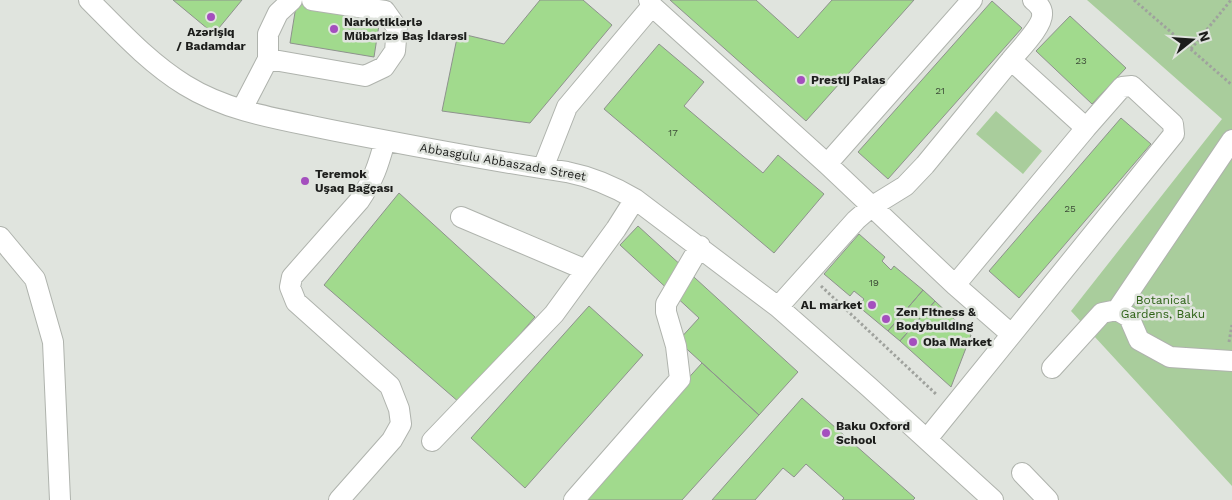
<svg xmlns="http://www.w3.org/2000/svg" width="1232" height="500" viewBox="0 0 1232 500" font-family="'Work Sans',sans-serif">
<rect width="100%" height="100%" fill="#e0e4de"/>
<path fill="#a9cd9c" d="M1087,0H1232V486L1071,311L1222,119Z
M996,111L1042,151L1023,174L976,134Z"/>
<path fill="#a1da8d" stroke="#8e928d" d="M173,0H242L214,34Z
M297,0H310L381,12L374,57L290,43Z
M540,0H583L612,25L530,123L442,111L458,33L504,44Z
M670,0H756L798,38L832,0H914L806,121Z
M992,1L1022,28L888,179L858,152Z
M1070,16L1126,68L1092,104L1036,51Z
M659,44L704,82L684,106L763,173L778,155L824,194L774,253L604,109Z
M1121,118L1151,144L1019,298L989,271Z
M399,193L535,317L460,403L324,285Z
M638,226L798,372L759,415L678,341L699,318L620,245Z
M859,234L885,257L882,261L891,270L894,266L923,290L888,331L858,306L864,299L854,291L850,296L824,274Z
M923,290L935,301L900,341L888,331Z
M935,301L971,335L951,387L900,341Z
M589,306L643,355L525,488L471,438Z
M702,363L759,415L682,500H578Z
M802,398L915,498L913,500H842L844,498L806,464L794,477L783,468L755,500H712Z"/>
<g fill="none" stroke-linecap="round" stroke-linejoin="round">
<defs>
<path id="minor" d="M89,0C119,30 149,63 185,85C230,113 285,120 336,131C413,146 490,161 567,172C592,177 613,186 635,199L778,307L869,387L993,500
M649,0L652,6L827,164L955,285L1011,334
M268,59V34L278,13L292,0
M1011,60C1019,50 1044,25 1042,13C1042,8 1037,3 1033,0
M242,109L268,59L365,76L384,67L395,51L397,28L385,11L312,0
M827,164L972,0
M543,168L567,107L652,6
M461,217L586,270
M0,237L35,279L53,342L60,500
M778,307L856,220L871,207L905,186L925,165L1011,60L1086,128L955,285
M1117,310L1232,140
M1052,368L1102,313L1117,310L1129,317L1139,340L1170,357L1232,361
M927,439L1174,134L1173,124L1132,86L1122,87L1086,128
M432,441L554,314L616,229L635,199
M1022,473L1048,500
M339,500L392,440L401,424L399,409L390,386L296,302L290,287L292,277L359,201C374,179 378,166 385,141
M574,500L680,379L676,346L666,312V304L700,246"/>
</defs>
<use href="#minor" stroke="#afb3ad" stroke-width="22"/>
<path stroke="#9fa29d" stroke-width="3" stroke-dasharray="2.5 2.5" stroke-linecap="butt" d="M1134,0L1232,85
M1191,49L1231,0
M821,286L937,395
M1229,342L1232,325"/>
<use href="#minor" stroke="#fff" stroke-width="20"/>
</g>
<g fill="#a44fbe" stroke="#e0e4de" stroke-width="2">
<circle cx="211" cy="17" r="5"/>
<circle cx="334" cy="29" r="5"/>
<circle cx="801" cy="80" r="5"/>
<circle cx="305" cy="181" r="5"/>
<circle cx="872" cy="305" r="5"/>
<circle cx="886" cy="319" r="5"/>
<circle cx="913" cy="342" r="5"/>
<circle cx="826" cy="433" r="5"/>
</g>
<g text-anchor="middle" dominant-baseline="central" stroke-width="5" stroke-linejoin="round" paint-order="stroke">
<g font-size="10" fill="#3d4c38">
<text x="1081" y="60">23</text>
<text x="940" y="90">21</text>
<text x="673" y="132">17</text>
<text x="1070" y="208">25</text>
<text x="874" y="282">19</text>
</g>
<g font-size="12" font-weight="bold" fill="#1c1d1b" stroke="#e0e4de" text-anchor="start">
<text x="344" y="22">Narkotiklərlə<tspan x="344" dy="14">Mübarizə Baş İdarəsi</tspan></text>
<text x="211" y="32" text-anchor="middle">Azərişiq<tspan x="211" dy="14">/ Badamdar</tspan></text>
<text x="811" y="80">Prestij Palas</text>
<text x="315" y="174">Teremok<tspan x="315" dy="14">Uşaq Bağçası</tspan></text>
<text x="862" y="305" text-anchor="end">AL market</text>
<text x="896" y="312">Zen Fitness &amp;<tspan x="896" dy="14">Bodybuilding</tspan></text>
<text x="923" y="342">Oba Market</text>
<text x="836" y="426">Baku Oxford<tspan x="836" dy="14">School</tspan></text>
</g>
<g font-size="12" fill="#1c1d1b" stroke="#e0e4de">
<text transform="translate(503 162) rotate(10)">Abbasgulu Abbaszade Street</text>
</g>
<g font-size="12" fill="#2e6216" stroke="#e0e4de">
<text x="1163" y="300">Botanical<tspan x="1163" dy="14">Gardens, Baku</tspan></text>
</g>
</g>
<g transform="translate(1192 40) rotate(73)" stroke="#e0e4de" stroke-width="4" paint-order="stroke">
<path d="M0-4L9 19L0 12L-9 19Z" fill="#1c1d1b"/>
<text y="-8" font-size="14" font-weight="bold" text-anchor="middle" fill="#1c1d1b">N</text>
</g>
</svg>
